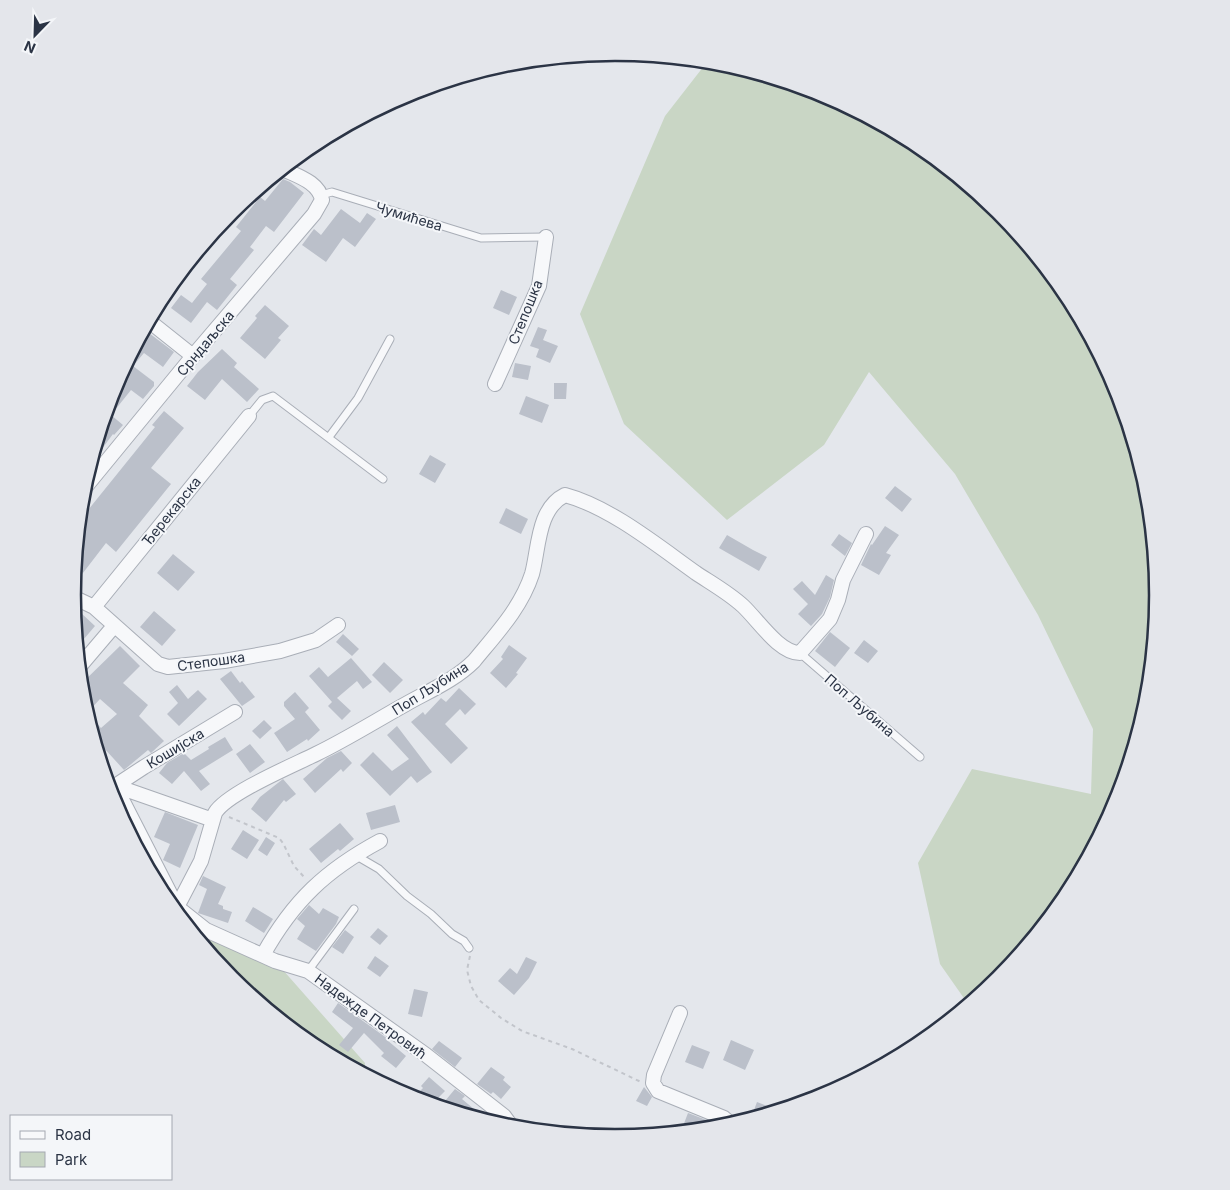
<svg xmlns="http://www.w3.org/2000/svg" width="1230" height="1190" viewBox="0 0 1230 1190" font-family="Inter,sans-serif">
<rect width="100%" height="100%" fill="#e4e7ec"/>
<path fill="#c9d6c5" d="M707,62L721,63L823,94L917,144L999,212L1066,294L1116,388L1147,489L1157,595L1147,701L1116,803L1066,897L998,979L968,1004L940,964L918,863L972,769L1091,794L1093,729L1038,615L955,474L869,372L824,445L727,520L624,424L580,314L665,116Z
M175,909L275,961L365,1063V1074L313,1046L231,978Z"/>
<path fill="#bbc0ca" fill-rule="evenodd" d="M283,179L290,182L304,193L274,232L266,226L250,247L254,250L230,279L237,285L217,310L207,302L191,323L171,308L181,295L192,303L207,284L201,279L241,231L236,227L260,197L265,201Z
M341,209L360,223L367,213L376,219L355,247L343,238L326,262L302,245L314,229L321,235Z
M501,290L517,297L509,315L493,308Z
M265,305L289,326L278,338L281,340L265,359L240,338L257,318L255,316Z
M538,327L547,330L543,340L558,346L550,363L536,357L539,349L530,346Z
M145,330L174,352L163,367L144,353L133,366L154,382V386L143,399L131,390L111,415L123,425L114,435L113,434L93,461L114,387Z
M222,349L237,363L234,367L259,389L247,402L222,379L205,400L187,386L198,372Z
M515,363L531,366L528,380L512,377Z
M554,383H567L566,399H554Z
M526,396L549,405L542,423L519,414Z
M164,411L184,428L151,468L171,484L116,552L106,543L73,586L79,530L84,524L80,520L155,427L152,425Z
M430,455L446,464L435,483L419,474Z
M895,486L912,499L902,512L885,498Z
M506,508L528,519L521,534L499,523Z
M885,526L899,535L886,553L891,555L879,575L861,565L871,544L872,545Z
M839,534L852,543L845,556L831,545Z
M727,535L753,550L767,557L759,571L719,548Z
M173,554L195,572L178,591L157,573Z
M826,575L834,580L830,597L822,614L811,626L798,614L808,604L793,589L802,581L815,595Z
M154,611L176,630L162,646L140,627Z
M81,613L95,626L78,646L75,619Z
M830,632L850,648L835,667L815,651Z
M343,634L359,649L352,656L336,642Z
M864,640L878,651L868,663L854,653Z
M509,645L527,658L516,673L518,674L506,688L490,673L503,659L501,657Z
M120,646L140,666L123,683L148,705L139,716L164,741L151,753L148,750L124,770L103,747L98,751L83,701L81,684ZM100,699L117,714L101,728L87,713Z
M351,658L372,682L363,689L357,681L337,698L351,711L342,720L328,706L332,702L309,676L319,667L328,677Z
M384,662L403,680L390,693L372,675Z
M231,671L240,683L242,681L255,697L242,706L220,679Z
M177,685L188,699L198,690L207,699L179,726L167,714L178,703L169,692Z
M459,688L476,704L465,715L460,709L445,724L468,748L451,764L411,722L423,712L425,715L441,698L446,702Z
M295,692L309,708L305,712L320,730L308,741L307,739L287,752L274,733L295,719L284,706V702Z
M264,720L272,728L260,739L252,731Z
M397,726L432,772L417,783L411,776L390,796L360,765L373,752L392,771L409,759L387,735Z
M225,737L233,750L199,771L210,784L201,791L184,771L172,784L159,773L167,763L184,753L191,760L209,749L208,747Z
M250,744L265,762L250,773L236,754Z
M341,751L352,763L343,772L341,769L315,793L303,779L327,758Z
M283,779L296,794L286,802L284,800L266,822L251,809L260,797Z
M395,805L400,822L371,830L366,813Z
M165,812L198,825L180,868L163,860L170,844L154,837Z
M340,823L354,839L340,851L338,849L321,863L309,849Z
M243,830L259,840L247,859L231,849Z
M266,837L275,843L267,856L258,850Z
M203,876L226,887L218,904L223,906V909L232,912L228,923L198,913L207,889L199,885Z
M309,905L319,914L323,908L339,917L336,924L316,951L297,939L305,926L297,919Z
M253,907L273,919L264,933L245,921Z
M378,928L388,936L380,945L370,937Z
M345,930L354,937L343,954L332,947Z
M375,956L389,966L380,977L367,968Z
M526,957L537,962L529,978L514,995L498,981L510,968L517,974Z
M414,989L428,992L422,1017L408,1014Z
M338,1003L388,1039L387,1040L406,1056L396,1068L381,1056L384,1053L364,1033L348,1052L339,1045L353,1028L332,1012Z
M731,1040L754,1050L745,1070L723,1060Z
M439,1041L462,1058L455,1067L432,1049Z
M692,1045L710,1052L703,1069L685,1062Z
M491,1067L505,1077L503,1080L511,1087L501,1099L493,1092L491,1094L477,1084Z
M429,1077L445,1091L432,1104L413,1098L423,1088L421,1086Z
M644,1087L652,1097L647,1106L636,1101Z
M455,1089L465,1096L462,1099L487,1120L459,1112L445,1101Z
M757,1102L778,1110L751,1118Z
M688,1113L709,1121L706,1129L692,1130L683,1126Z"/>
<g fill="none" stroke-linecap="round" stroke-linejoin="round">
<defs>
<path id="lane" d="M321,195L332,192L481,238L546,237
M249,416L262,400L273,396L383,479
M329,437L358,398L390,339
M800,653L920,757
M355,855L379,869L407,896L431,914L452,934L464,941L469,948
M308,971L354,909"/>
<path id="street" d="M149,321L193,356
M495,384L539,286L546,237
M83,490L193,356L314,214L322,200C319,182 297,176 283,169
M73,597L94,607L158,664L168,667L224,661L280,651L316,640L338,625
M94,607L249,416
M80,666L114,626
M235,712L144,767L115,786L177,907L206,930L275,961L308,971L426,1055L504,1116L512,1127
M113,785L213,820
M177,907L201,861L215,813C227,793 294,765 316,754C347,739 377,720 406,704C429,691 455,680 474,661C496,634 521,608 532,574C539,549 537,509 565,495C610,507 658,546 696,573C711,583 729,593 743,606C758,620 779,653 800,653L830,619L838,600L843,580L866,534
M263,955C293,901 326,870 380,841
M680,1013L654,1075L653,1083L658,1091L724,1118L731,1124"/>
</defs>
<use href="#lane" stroke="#a9aeb7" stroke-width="9"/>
<use href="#street" stroke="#a9aeb7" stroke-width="16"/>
<path stroke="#c2c5cb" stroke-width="2" stroke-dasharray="4 4" stroke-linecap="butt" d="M229,817L279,838L283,843L294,866L305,878
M470,956L467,970L471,986L479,1000L501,1018L522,1031L572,1049L641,1082"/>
<use href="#lane" stroke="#f7f8fa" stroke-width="7"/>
<use href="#street" stroke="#f7f8fa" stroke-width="14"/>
</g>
<g text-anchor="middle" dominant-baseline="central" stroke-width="4" stroke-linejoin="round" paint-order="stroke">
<g font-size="14" fill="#2b3445" stroke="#f4f6f9">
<text transform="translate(409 216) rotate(17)">Чумићева</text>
<text transform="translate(525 312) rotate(-68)">Степошка</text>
<text transform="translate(205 343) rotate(-50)">Срндаљска</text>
<text transform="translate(171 511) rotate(-51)">Ђерекарска</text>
<text transform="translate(211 661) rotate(-8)">Степошка</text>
<text transform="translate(430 688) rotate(-32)">Поп Љубина</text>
<text transform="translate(860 705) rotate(41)">Поп Љубина</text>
<text transform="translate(175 748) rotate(-31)">Кошијска</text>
<text transform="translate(371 1016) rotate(36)">Надежде Петровић</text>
</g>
</g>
<path d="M0 0H1230V1190H0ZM81 595a534 534 0 1 1 1068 0a534 534 0 1 1-1068 0Z" fill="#e4e6eb" fill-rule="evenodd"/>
<path fill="none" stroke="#2b3445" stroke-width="2.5" d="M81 595a534 534 0 1 1 1068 0a534 534 0 1 1-1068 0Z"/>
<rect x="10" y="1115" width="162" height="65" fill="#f4f6f9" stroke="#a4a8b1"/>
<rect x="20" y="1131" width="25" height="8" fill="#f7f8fa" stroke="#a4a8b1"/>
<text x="55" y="1140" font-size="15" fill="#2b3445">Road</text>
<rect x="20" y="1152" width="25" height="15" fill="#c9d6c5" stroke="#a4a8b1"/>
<text x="55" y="1165" font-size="15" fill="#2b3445">Park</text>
<g transform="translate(35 35) rotate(203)" stroke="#f4f6f9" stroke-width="4" paint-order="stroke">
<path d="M0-4L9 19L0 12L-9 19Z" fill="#2b3445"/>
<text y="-8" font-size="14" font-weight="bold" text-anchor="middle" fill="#2b3445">N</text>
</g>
</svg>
